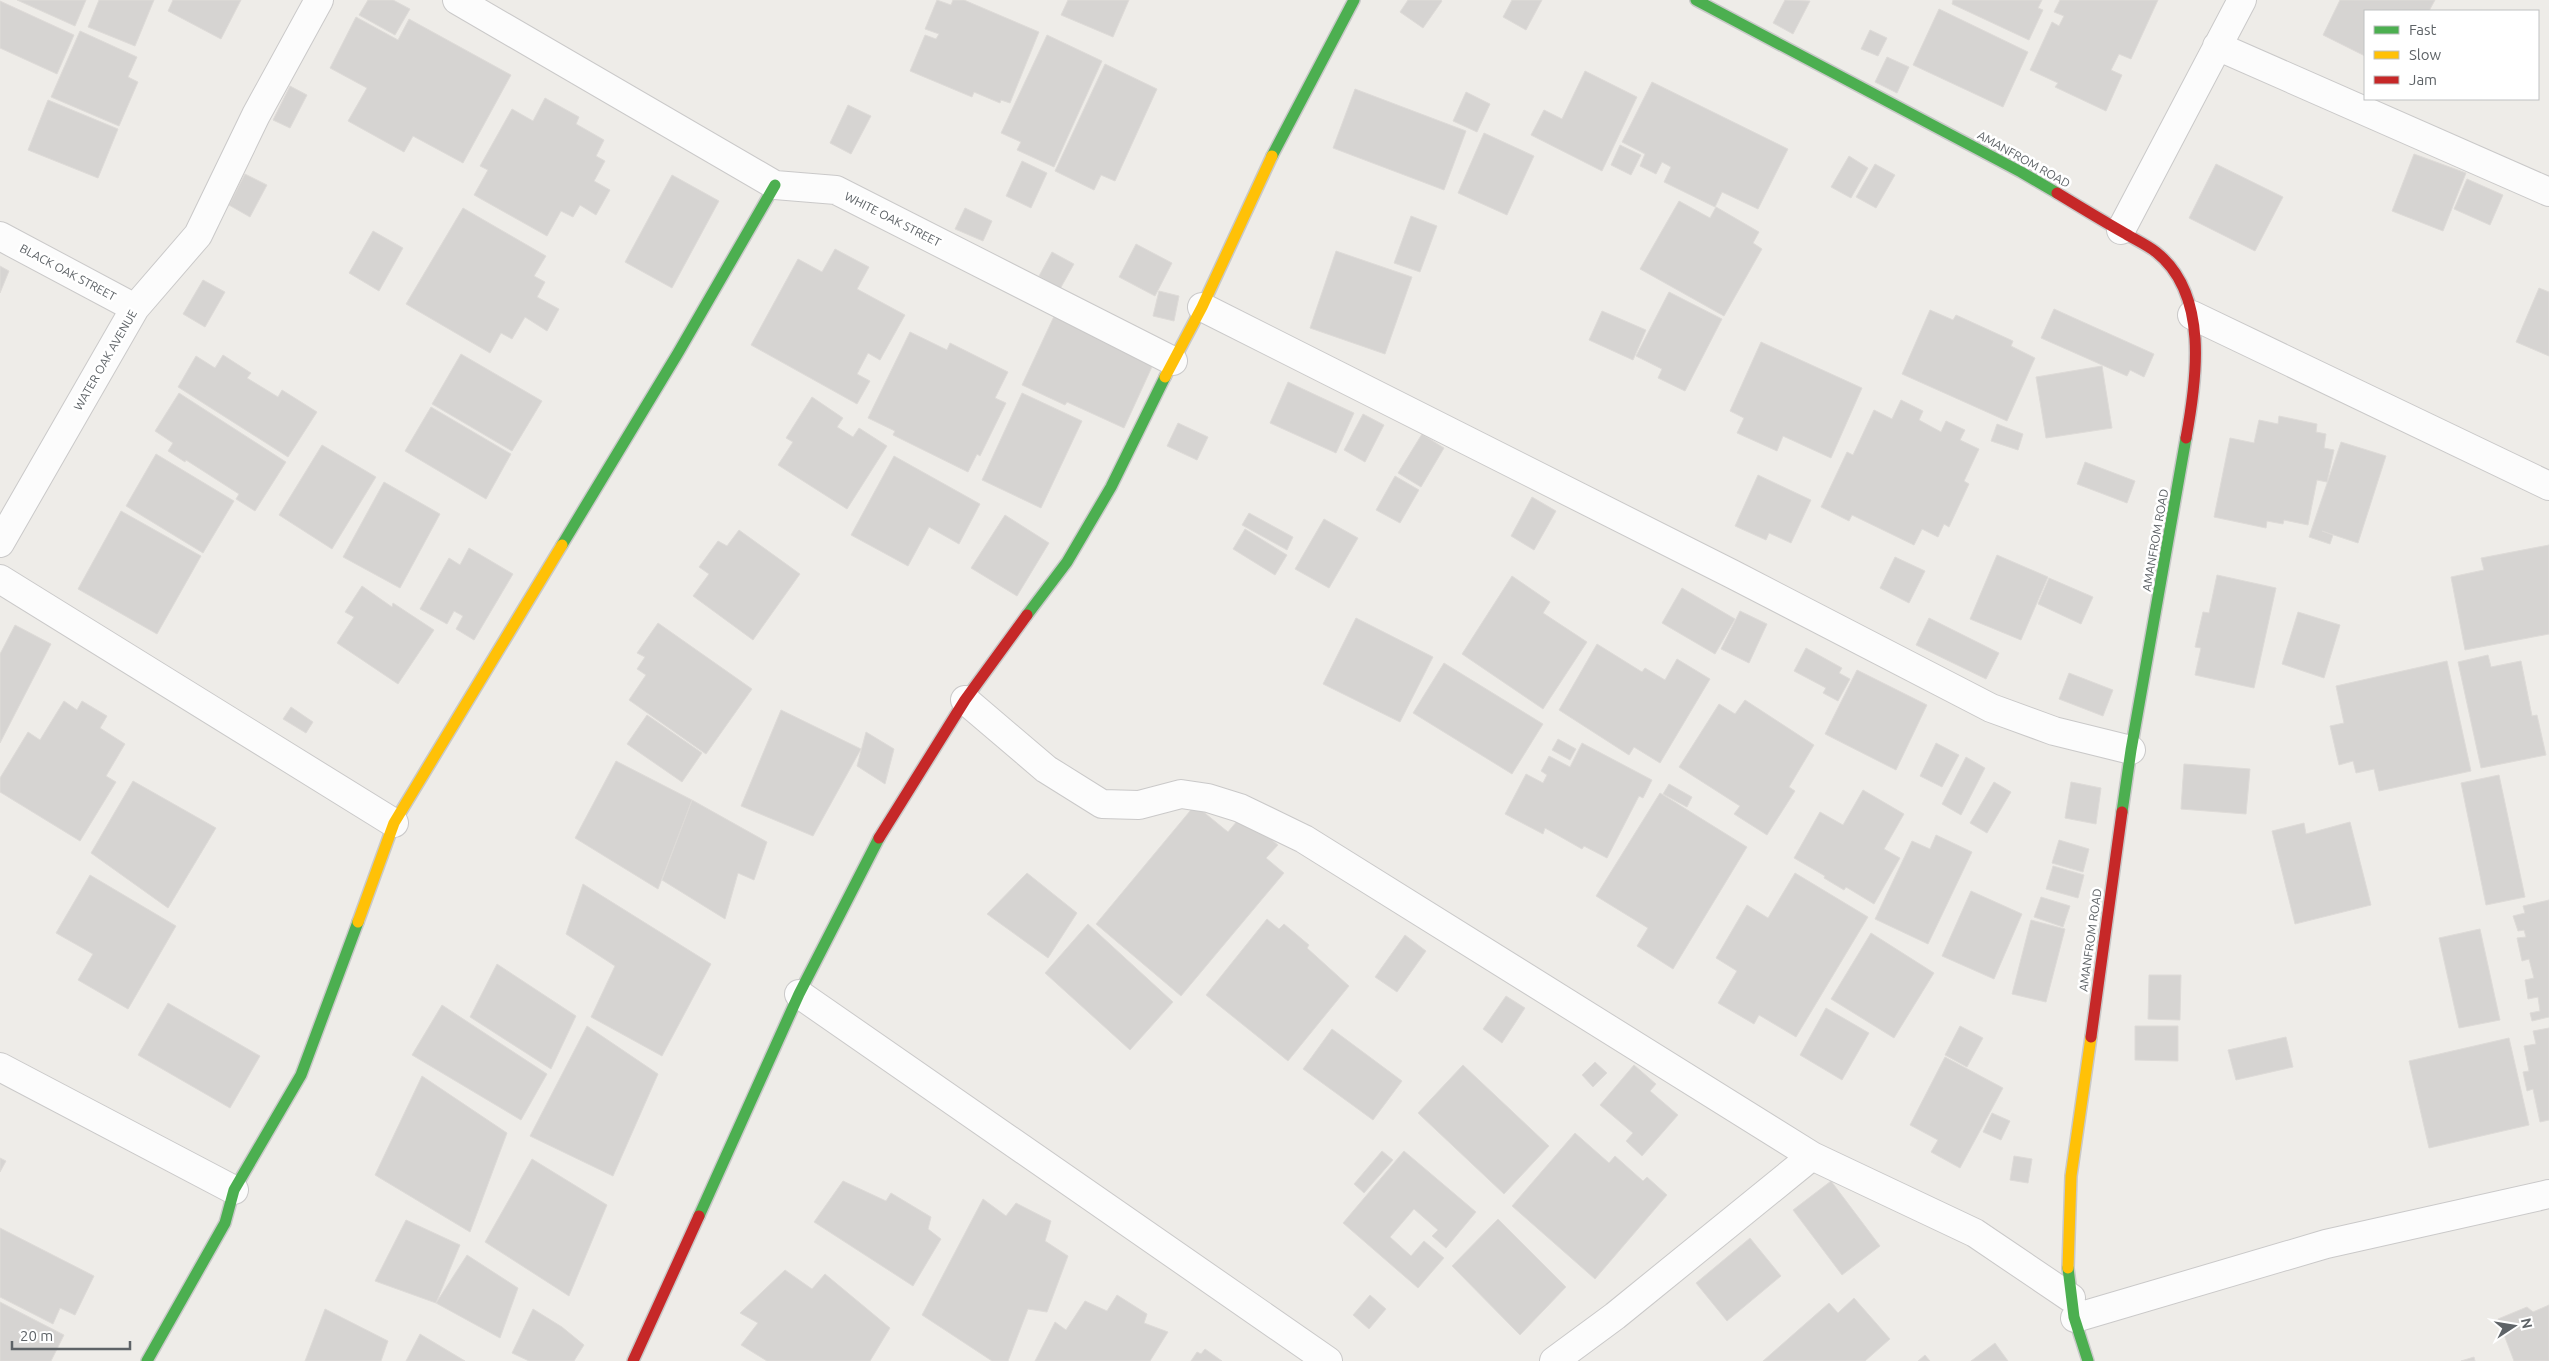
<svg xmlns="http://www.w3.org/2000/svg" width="2549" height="1361" viewBox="0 0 2549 1361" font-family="Ubuntu,sans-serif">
<rect width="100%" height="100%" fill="#eeece8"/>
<path fill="#d6d4d2" stroke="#dedbd8" d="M17,0H86L75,26Z
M99,0H154L135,46L88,27Z
M173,0H241L221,39L168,11Z
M368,0H393L410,9L395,35L359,15Z
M937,0L951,5L953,0H964L1039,32L1010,103L1001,100L1000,103L974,92L972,97L910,71L925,35L936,39L939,34L925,29Z
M1068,0H1129L1113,37L1061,15Z
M1408,0H1441L1442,1L1423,28L1400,12Z
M1512,0H1542L1526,30L1503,17Z
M1785,0L1810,1L1793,34L1773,23Z
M1953,0H2042L2038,8L2043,10L2029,40L1952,4Z
M2060,0H2158L2131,59L2119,54L2111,70L2122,75L2106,111L2055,87L2058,83L2030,70L2052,22L2059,26L2064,16L2054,12Z
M2340,0H2435L2429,11H2365V56L2323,35Z
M0,1L74,35L57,74L0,48Z
M1939,9L2028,52L2003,107L1913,65Z
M356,17L398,40L409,19L511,75L463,163L413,136L404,152L348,121L367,88L330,68Z
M1870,30L1887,38L1878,56L1861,49Z
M80,31L137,57L128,77L138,82L119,126L51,97Z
M1047,35L1102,61L1054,167L1017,150L1021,142L1001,133Z
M1887,57L1909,67L1897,93L1875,82Z
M1105,64L1157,89L1115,181L1101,175L1094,190L1055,171Z
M1585,71L1637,97L1602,171L1531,135L1544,110L1562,119Z
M1652,82L1788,149L1758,209L1722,192L1715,207L1664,182L1671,167L1662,162L1656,174L1640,166L1645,154L1622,142Z
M290,86L307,95L290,128L273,120Z
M1355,89L1466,131L1444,190L1333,148Z
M1466,92L1490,104L1477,132L1453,121Z
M545,98L579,117L576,124L604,140L596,156L605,161L594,181L610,190L596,215L580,205L573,217L561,211L547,236L474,195L488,170L480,166L512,109L533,121Z
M48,100L118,129L98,178L28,150Z
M848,105L871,116L851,154L830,143Z
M1484,133L1534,156L1507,215L1458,193Z
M1620,145L1641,155L1631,175L1611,165Z
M2414,154L2466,173L2443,231L2392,211Z
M1849,156L1868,168L1851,198L1831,187Z
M1022,161L1047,173L1031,208L1006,196Z
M1875,164L1895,175L1876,208L1856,197Z
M2216,164L2283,197L2255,251L2189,218Z
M245,174L267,185L250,217L229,205Z
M672,175L719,201L672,288L625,262Z
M2467,179L2503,195L2490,225L2454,209Z
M1679,201L1710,218L1716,207L1759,232L1753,243L1762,249L1724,316L1640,269Z
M463,208L546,256L534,276L545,282L537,297L559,309L547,331L525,317L512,339L501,333L490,353L406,304Z
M965,208L992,221L983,241L955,229Z
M1411,216L1437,226L1420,272L1394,263Z
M373,231L403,248L379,291L349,273Z
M1136,244L1172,263L1155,296L1119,277Z
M835,249L869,267L857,289L905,315L880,360L868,353L857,374L870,381L857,404L751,345L798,259L822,272Z
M1336,251L1412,277L1385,354L1310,328Z
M1052,252L1074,264L1060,289L1039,276Z
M0,266L9,271L0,293Z
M203,280L225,292L205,327L183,314Z
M2539,288L2549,292V356L2516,342Z
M1159,291L1179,296L1174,321L1153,316Z
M1669,292L1722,319L1685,391L1658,378L1662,369L1636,356Z
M2054,309L2154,354L2144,377L2130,370L2127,376L2041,338Z
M1930,310L1953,320L1956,315L2013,341L2011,346L2035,358L2007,421L1902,374Z
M1602,311L1646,330L1633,360L1589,340Z
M1056,312L1156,358L1124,428L1067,402L1065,405L1022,385Z
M910,332L947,350L950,343L1008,372L995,398L1006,403L980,456L977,454L968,472L893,435L895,431L868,418Z
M1761,342L1862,388L1831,458L1783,436L1777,451L1737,433L1744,418L1730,411Z
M461,354L542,401L512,451L432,404Z
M223,355L251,373L247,378L278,397L282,390L317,412L288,457L178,387L196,356L215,368Z
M2102,366L2112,428L2046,438L2036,377Z
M1288,382L1354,413L1336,453L1270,423Z
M179,393L286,462L255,511L236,499L239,494L186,460L185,462L168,451L173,443L155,431Z
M1022,393L1082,421L1041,508L982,480Z
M812,397L843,418L837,427L853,437L859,428L887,446L847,509L778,465L793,442L786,438Z
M1901,400L1923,411L1919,420L1941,432L1946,421L1965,430L1960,440L1979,449L1964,481L1969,484L1949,527L1944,524L1938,537L1922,529L1914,545L1852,515L1849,521L1821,507L1847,452L1853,455L1874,410L1892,419Z
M431,407L511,454L486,499L405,451Z
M1363,414L1384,425L1365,462L1344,450Z
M2279,416L2317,424L2316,432L2326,434L2324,448L2334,450L2327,482L2317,480L2308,525L2284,520L2283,524L2267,521L2266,528L2214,517L2230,438L2254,443L2259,420L2278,424Z
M1178,423L1208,437L1197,460L1167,446Z
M1997,424L2023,434L2018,450L1991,441Z
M1422,434L1444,448L1421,487L1398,473Z
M2341,442L2386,456L2358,543L2322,531L2333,535L2330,544L2309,537Z
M322,445L376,477L332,549L279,515Z
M156,454L234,501L203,553L126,506Z
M894,456L980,504L959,544L929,527L908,566L851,535Z
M2085,462L2135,481L2127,503L2077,484Z
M1758,475L1811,500L1791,543L1769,533L1766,540L1735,526Z
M1395,476L1419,490L1400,523L1376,510Z
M384,482L440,514L400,588L343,557Z
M1532,497L1556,511L1534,550L1511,536Z
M121,511L201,556L157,634L78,589Z
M1249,513L1293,537L1287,550L1242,525Z
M1005,515L1049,543L1017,596L971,568Z
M1324,519L1358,538L1329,588L1295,569Z
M1245,529L1287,555L1275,575L1233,549Z
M739,530L800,574L753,640L693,596L709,574L699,567L718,541L727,546Z
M2549,545V634L2465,650L2451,577L2484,570L2481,558Z
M469,548L513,574L474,640L456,629L463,616L454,611L447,624L420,609L449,558L460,565Z
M1997,555L2048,577L2021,640L1970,619Z
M1895,557L1925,571L1909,603L1880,588Z
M2217,575L2276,588L2254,688L2195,675L2201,648L2195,647L2203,612L2209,613Z
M1512,576L1550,602L1543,613L1587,642L1543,709L1462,654Z
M2049,578L2093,597L2081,624L2038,604Z
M362,586L392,607L393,603L434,630L398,684L337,643L354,617L345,612Z
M1682,588L1735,619L1715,654L1662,623Z
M1740,611L1767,624L1749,663L1721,649Z
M2298,612L2340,625L2324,678L2282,664Z
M1356,618L1433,657L1400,722L1323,684Z
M1929,618L1999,653L1986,679L1916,645Z
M658,623L752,689L706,754L629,700L646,675L637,669L645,657L637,653Z
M15,625L51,644L0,743V654Z
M1597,644L1642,672L1645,668L1665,680L1677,659L1710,679L1660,763L1634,747L1629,755L1559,710Z
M1806,648L1842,668L1839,673L1850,679L1838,701L1823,693L1826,688L1794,671Z
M2488,655L2491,667L2521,661L2532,716L2537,715L2546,755L2481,768L2458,662Z
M2447,661L2471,771L2379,791L2374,769L2356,773L2353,761L2339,765L2330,726L2344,723L2336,686Z
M1444,663L1543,724L1512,774L1413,713Z
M1857,670L1927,705L1896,770L1825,734Z
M2069,673L2113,690L2103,716L2059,699Z
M1745,700L1814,745L1789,787L1795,791L1767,835L1734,814L1740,806L1679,767L1719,704L1735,714Z
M64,701L77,710L82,701L107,716L100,728L125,744L106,776L116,782L80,841L0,792V778L28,732L40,740Z
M291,707L313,722L306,733L283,719Z
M781,710L861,749L813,836L741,806Z
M647,715L702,753L682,782L627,744Z
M866,732L894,749L885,784L857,766Z
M1558,739L1576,749L1570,760L1552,750Z
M1582,743L1652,780L1643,798L1639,796L1607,858L1584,846L1582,849L1545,828L1543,834L1505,814L1526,774L1543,783L1547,775L1541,771L1549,756L1570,767Z
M1936,743L1959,755L1942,787L1920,776Z
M1966,757L1985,768L1961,815L1942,804Z
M616,761L692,800L658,889L575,838Z
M2184,764L2250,769L2246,814L2181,809Z
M2499,775L2525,897L2486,905L2461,783Z
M133,781L216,828L168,908L91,853Z
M1994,782L2011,792L1987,833L1970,823Z
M2071,782L2101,788L2096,824L2065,818Z
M1669,784L1692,797L1687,807L1663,794Z
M1863,790L1904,814L1884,849L1900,858L1874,904L1846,887L1844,890L1824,878L1825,876L1794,858L1820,812L1843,825Z
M1660,793L1747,847L1673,969L1637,946L1648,928L1596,896Z
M692,800L767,842L754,880L738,873L725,919L662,880Z
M1195,805L1228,832L1242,815L1278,845L1266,858L1284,873L1181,996L1096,924Z
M2350,822L2371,905L2295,924L2272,831L2304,823L2306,834Z
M1936,835L1972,852L1928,944L1875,919L1912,841L1930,849Z
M2059,840L2089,849L2083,872L2052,863Z
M2053,866L2084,875L2078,898L2046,889Z
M1027,873L1077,913L1048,958L987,914Z
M1795,873L1868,917L1796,1037L1759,1015L1754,1024L1718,1003L1737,971L1716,958L1747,905L1768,918Z
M90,875L176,926L128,1009L78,980L93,954L56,933Z
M583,884L711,964L662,1056L591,1017L615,966L566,934Z
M1971,891L2022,914L1994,979L1942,956Z
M2041,897L2070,906L2063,927L2034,917Z
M2549,900V1017L2532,1021L2530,1013L2540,1011L2538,997L2528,999L2525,980L2534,978L2529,959L2522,961L2517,938L2526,937L2524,930L2518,931L2513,916L2525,913L2523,906Z
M1267,919L1279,929L1284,924L1309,945L1307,948L1349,986L1288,1061L1206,995Z
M2031,920L2065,929L2046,1002L2012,994Z
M1088,924L1173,1002L1130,1050L1045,973Z
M2480,929L2500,1020L2459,1028L2439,938Z
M1871,933L1934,973L1894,1038L1831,999Z
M1405,935L1426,951L1397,992L1375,977Z
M497,964L576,1016L551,1069L470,1017Z
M2149,975H2181L2180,1020L2148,1019Z
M1506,996L1525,1008L1502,1043L1483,1029Z
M168,1003L260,1056L230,1108L138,1055Z
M442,1005L547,1074L521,1120L412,1055Z
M1826,1008L1869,1033L1842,1080L1800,1055Z
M587,1026L658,1074L613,1176L530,1136Z
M1960,1026L1983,1038L1967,1067L1945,1055Z
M2135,1026H2178V1061L2135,1060Z
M2549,1028V1120L2540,1122L2533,1089L2527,1091L2523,1072L2529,1071L2524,1046L2536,1044L2533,1031Z
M1332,1029L1402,1081L1373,1120L1303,1069Z
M2286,1037L2293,1067L2236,1080L2228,1050Z
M2509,1038L2529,1125L2429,1148L2409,1061Z
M1945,1057L2003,1088L1960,1168L1931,1152L1938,1140L1910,1125Z
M1595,1062L1607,1073L1593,1087L1582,1075Z
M1463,1065L1549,1146L1504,1194L1418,1113Z
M1634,1065L1656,1084L1650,1091L1678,1115L1642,1156L1626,1141L1633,1133L1600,1105Z
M422,1076L507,1133L470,1232L375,1175Z
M1992,1113L2010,1121L2001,1140L1983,1132Z
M1575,1133L1609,1163L1615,1156L1643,1181L1647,1177L1667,1195L1595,1279L1512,1206Z
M1382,1151L1393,1160L1364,1193L1354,1184Z
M1404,1151L1476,1212L1446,1248L1432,1236L1438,1230L1414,1209L1390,1237L1411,1256L1424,1241L1444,1258L1418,1288L1343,1223Z
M2014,1156L2032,1159L2028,1183L2010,1180Z
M0,1158L6,1161L0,1172Z
M532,1159L607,1205L569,1296L485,1242Z
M843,1181L886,1201L891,1193L931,1217L928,1229L941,1239L913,1286L814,1222Z
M1831,1181L1880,1246L1842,1275L1793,1210Z
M983,1199L1006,1216L1016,1203L1051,1221L1045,1241L1068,1256L1047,1312L1028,1309L1008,1361H992L922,1315Z
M1498,1219L1566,1287L1520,1335L1452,1266Z
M406,1220L460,1245L436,1303L375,1281Z
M0,1228L94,1276L75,1315L60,1308L53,1324L0,1297Z
M1750,1238L1781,1276L1727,1321L1696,1283Z
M467,1255L518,1288L500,1338L436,1303Z
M785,1270L812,1289L825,1274L890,1328L870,1361H767L741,1345L758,1323L740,1313Z
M1117,1295L1147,1314L1144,1323L1168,1332L1150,1361H1035L1055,1322L1066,1330L1085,1301L1107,1311Z
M1370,1295L1386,1309L1369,1329L1353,1315Z
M1854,1298L1890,1339L1865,1361H1763L1829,1303L1838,1313Z
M0,1302L64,1335L51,1361H0Z
M2549,1305V1361H2514L2498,1319L2527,1307L2533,1312Z
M325,1309L388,1341L381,1361H305Z
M533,1309L562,1327L584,1345L574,1361H529L512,1353Z
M420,1334L465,1361H406Z
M1995,1343L2008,1361H1971Z
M1205,1349L1222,1361H1191L1197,1352L1201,1354Z
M1925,1355L1930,1361H1918Z
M2474,1357L2475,1361H2461Z"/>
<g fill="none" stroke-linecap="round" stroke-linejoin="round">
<defs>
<path id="street" d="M457,0L775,185L836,190L1173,361
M2217,46L2549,192
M2121,230L2242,0
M0,236L135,308
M1202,307L1732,574L1991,708L2054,731L2131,750
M2192,315L2549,486
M0,543L135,308L198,235L256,115L319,0
M0,579L394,823
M965,700L1046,769L1102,804L1139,805L1181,794L1208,798L1240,808L1304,839L1812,1156L1975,1233L2071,1298
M799,994L1328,1361
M0,1067L234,1190
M2075,1318L2326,1244L2549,1194
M1554,1361L1615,1316L1812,1156"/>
<path id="fast" d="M1696,0L2021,172L2057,193
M1272,156L1354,0
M562,545L678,353L775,185
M1027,615L1067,562L1111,487L1165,377
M2122,812L2131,750L2186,438
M699,1216L799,994L879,838
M2068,1268L2074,1317L2088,1361
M147,1361L225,1223L234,1190L301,1075L358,922"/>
<path id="slow" d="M1165,377L1202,307L1272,156
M358,922L394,823L562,545
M2068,1268L2071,1176L2091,1037"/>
<path id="jam" d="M2057,193C2080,207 2103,221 2126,234C2136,240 2147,245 2156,252C2209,294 2197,379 2186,438
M879,838L965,700L1027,615
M2091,1037L2122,812
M633,1361L699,1216"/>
</defs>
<use href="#street" stroke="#cac9c9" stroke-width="30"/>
<use href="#fast" stroke="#c9c9c9" stroke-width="14"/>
<use href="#slow" stroke="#c9c9c9" stroke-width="14"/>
<use href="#jam" stroke="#c9c9c9" stroke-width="14"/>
<use href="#street" stroke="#fcfcfc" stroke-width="28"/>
<use href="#fast" stroke="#4caf50" stroke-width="11"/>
<use href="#slow" stroke="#ffc107" stroke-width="11"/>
<use href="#jam" stroke="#c62828" stroke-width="11"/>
</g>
<g text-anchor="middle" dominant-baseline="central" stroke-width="5" stroke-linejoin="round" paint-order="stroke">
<g font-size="12" fill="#5e6367" stroke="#fff">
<text transform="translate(2024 159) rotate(29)">AMANFROM ROAD</text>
<text transform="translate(893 219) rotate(27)">WHITE OAK STREET</text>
<text transform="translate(68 272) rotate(28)">BLACK OAK STREET</text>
<text transform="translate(105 360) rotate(-60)">WATER OAK AVENUE</text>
<text transform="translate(2155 540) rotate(-80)">AMANFROM ROAD</text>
<text transform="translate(2090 940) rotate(-82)">AMANFROM ROAD</text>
</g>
</g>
<rect x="2364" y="10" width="175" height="90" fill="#ffffff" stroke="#bfc1c2"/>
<rect x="2374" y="26" width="25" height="8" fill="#4caf50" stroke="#bfc1c2"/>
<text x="2409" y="35" font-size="15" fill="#5e6367">Fast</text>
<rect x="2374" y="51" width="25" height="8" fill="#ffc107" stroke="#bfc1c2"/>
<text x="2409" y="60" font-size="15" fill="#5e6367">Slow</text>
<rect x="2374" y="76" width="25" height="8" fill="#c62828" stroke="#bfc1c2"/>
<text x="2409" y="85" font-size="15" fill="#5e6367">Jam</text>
<g transform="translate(2514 1326) rotate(78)" stroke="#ffffff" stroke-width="4" paint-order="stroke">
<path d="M0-4L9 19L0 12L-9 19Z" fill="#5e6367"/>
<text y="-8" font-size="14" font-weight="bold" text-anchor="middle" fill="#5e6367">N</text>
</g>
<path d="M12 1341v8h118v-8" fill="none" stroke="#5e6367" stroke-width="2.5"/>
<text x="20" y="1341" font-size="15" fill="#5e6367" stroke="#ffffff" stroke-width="4" paint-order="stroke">20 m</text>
</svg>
